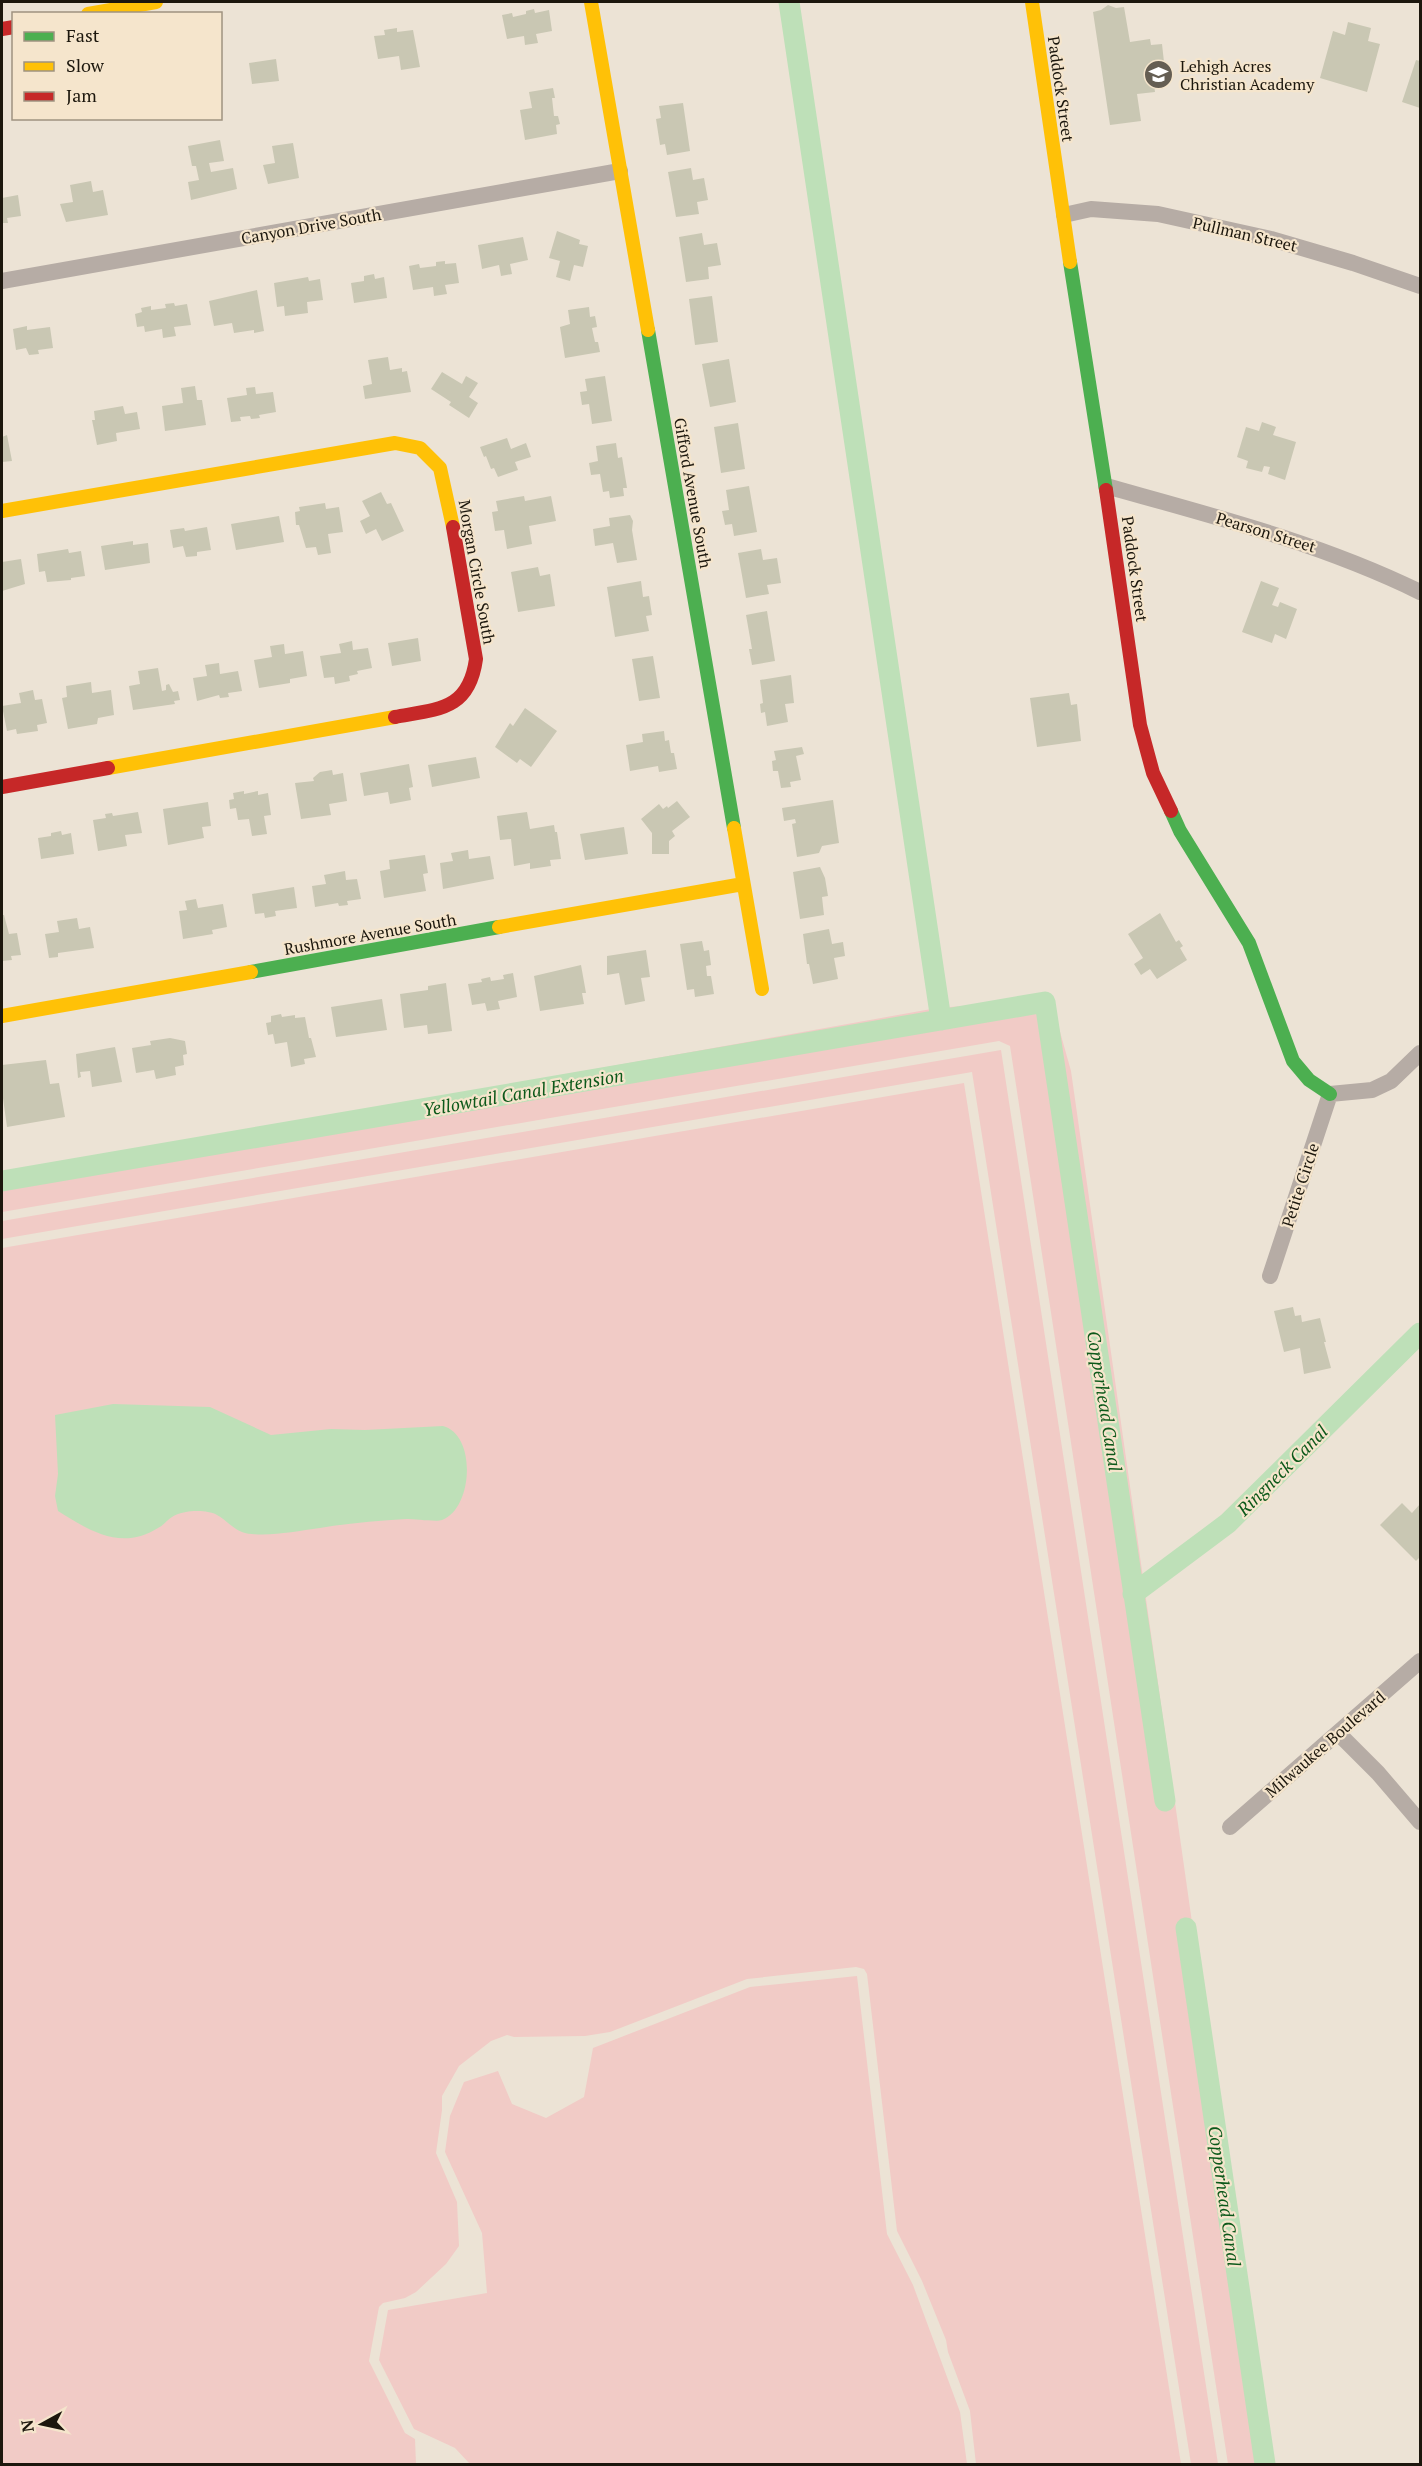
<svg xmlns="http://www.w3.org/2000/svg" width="1422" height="2466" viewBox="0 0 1422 2466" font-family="'PT Serif',serif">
<rect width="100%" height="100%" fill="#ece3d5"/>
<path fill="#f1cbc6" d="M1027,1001L1050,1012L1057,1021L1071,1071L1269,2464H1228L1010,1046L999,1041L2,1212V1175L937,1008Z
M1001,1050L1218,2464H1191L972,1072L2,1239V1221Z
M964,1083L1181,2464H976L970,2411L948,2352L946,2340L922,2281L897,2231L867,1974L864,1969L856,1967L747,1979L610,2032L585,2036L514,2037L507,2035L491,2041L459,2066L442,2096V2110L436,2153L457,2202L459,2246L446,2264L416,2292L405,2298L383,2303L379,2307L369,2361L405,2433L415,2439L416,2464H2V1248Z
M857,1976L887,2234L913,2285L960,2412L967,2464H470L455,2448L414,2429L379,2360L388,2310L487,2293L482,2233L445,2152L450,2116L464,2082L498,2071L512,2104L546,2118L584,2097L593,2048L750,1987Z"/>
<path fill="#bee0b8" d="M113,1404L210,1407L271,1435L331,1429L365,1430L443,1426C477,1435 473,1509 442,1520C437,1522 415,1519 406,1519C377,1521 348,1523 320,1528C297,1531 274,1536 252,1534C231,1533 225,1514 208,1512C198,1510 181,1511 172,1517C167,1520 164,1525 158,1528C121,1551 90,1531 58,1511L55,1496L58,1474L55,1415Z"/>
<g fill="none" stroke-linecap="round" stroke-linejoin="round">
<path stroke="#bee0b8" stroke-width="21" d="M789,2L941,1020
M2,1181L1045,1002L1165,1801
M1133,1594L1228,1523L1420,1333
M1186,1928L1265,2464"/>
</g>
<path fill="#c9c7b3" d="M1108,5L1116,8L1124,7L1130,42L1150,39L1151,45L1162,44L1164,62L1154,63L1155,70L1152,71L1155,92L1137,94L1141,121L1110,125L1093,12L1101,10Z
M534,9L535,13L549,10L552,31L536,34L538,43L525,45L524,36L507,39L502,15L512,13L513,17L526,14V11Z
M1348,22L1371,28L1368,41L1380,44L1367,92L1320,78L1333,31L1345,35Z
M397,28V32L413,30L420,67L401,70L399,56L378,59L374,36L385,35L384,30Z
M276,59L279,81L252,84L249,63Z
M1416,60L1420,61V108L1402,102Z
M553,88L555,98H552L554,116H558L560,124L556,125L557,134L525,140L520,110L532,108L529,92Z
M683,103L690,151L667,155L665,144L660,145L656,119L661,118L659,106Z
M220,140L224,161L209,163L211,172L233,168L237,189L191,200L188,182L199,180L196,166H192L188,146Z
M293,143L299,178L268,184L263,165L275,163L272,146Z
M691,168L693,180L704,178L708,200L697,202L699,214L676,217L668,172Z
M91,181L93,192L103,190L108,215L66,222L60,204L73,202L70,185Z
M18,195L21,216L7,218L8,223H2V198Z
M557,231L580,240L579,244L588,246L583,267L574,265L570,281L556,277L560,261L549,258Z
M702,233L704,245L717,243L721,265L708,267L709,279L686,282L679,237Z
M523,237L528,260L510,264L512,274L501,276L499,265L482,269L478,245Z
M445,261V264L456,263L459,283L445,285L447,294L434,296L433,287L413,290L409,266L419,264L420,268L436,266V262Z
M374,274L375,279L384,277L387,298L354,303L351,283L364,281V276Z
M308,277L309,281L320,279L323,300L307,302L308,313L285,316L284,306L277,307L274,283Z
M257,290L264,331L254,333V330L234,333L232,323L214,326L209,301Z
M712,296L718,342L695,345L689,299Z
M174,303L175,306L187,304L191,325L174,327L176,336L163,338L162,329L145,332L144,326L137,327L135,314L142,312L141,308L151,306V310L166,308L165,304Z
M589,307L590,317L595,316L597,327L592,328L595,342H598L600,352L565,358L560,327L570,324L568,310Z
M27,326V330L50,327L53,348L38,350L39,354L29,355L26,348L16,350L13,329Z
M388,357L390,370L402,368V372L407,371L411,392L365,399L363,386L372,384L368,360Z
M729,359L736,402L710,407L702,364Z
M442,372L462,384L466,376L478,383L469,397L478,403L469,418L449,405L451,402L431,389Z
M605,376L612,421L592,424L589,404L582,405L580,392L587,391L585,379Z
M195,386L197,400H202L206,425L165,431L162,406L183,403L181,388Z
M255,387L256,394L273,392L276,412L259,415L260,418L251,419L250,416L240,417L241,421L231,422L227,398L247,395L246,388Z
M123,406L125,414L137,412L140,429L116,433L117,441L97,445L92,420H95L94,411Z
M1262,422L1276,427L1273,435L1296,442L1285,480L1268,474L1270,467L1264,466L1262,472L1246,468L1248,461L1237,457L1246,427L1259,431Z
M738,423L745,469L721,473L714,427Z
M7,435L12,461L2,462V437Z
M507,438L511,449L526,443L531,457L515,462L518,470L498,477L494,468L491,469L486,456L484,457L480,447Z
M616,443L618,458L622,457L627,488H623L624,496L610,498L609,491L603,492L600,474L591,475L589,463L598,461L596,446Z
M749,486L757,532L734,536L732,524L725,525L722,511L729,510L726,490Z
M381,492L387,504L391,503L404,531L382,541L376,529L366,534L360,521L370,516L362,501Z
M524,496L525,501L551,496L556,521L529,526L532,544L507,549L504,530L495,531L492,512L498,511L496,501Z
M325,503L326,509L339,507L343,532L328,534L331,553L318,555L316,547L306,548L299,525H296L295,512L300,511L299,507Z
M630,515L633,521L632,530L637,560L617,563L613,543L595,546L593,529L610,526L609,518Z
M279,516L284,542L236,550L231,524Z
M207,527L211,550L197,552V556L186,557L183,546L173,548L170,530L184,528L185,531Z
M133,541V545L148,543L150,563L105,570L101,546Z
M68,549L69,553L81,551L85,576L71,578V580L47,582L45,571L39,572L37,554Z
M761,549L763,560L777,558L781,583L767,585L769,594L746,598L738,553Z
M21,559L25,584L2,591V562Z
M538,567L540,576L550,574L555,606L518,612L511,572Z
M641,581L643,597L649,596L652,615L646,616L649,631L615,637L607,587Z
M1261,581L1279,588L1272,605L1278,607L1280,602L1297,609L1286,639L1275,634L1272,643L1242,632Z
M767,611L775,661L752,665L749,649H752L746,615Z
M418,638L421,661L392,666L388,643Z
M352,641L353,650L368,648L372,668L357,671L358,674L349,676L350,681L335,684L334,677L324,678L320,656L341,653L339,644Z
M284,644L285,654L303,651L307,676L290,679V683L259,688L254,660L272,657L270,646Z
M653,656L660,698L639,701L632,659Z
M219,663L220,674L238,671L242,691L228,693L229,697L220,698L219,695L197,701L193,678L207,676L205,665Z
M158,668L162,691L166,690V685L169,684L173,692L178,691L180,700L174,701L175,704L133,710L129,686L140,684L138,671Z
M791,675L794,703L785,704L788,722L767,726L765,712L761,713L760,704L763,703L760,680Z
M91,682L92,693L111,690L114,715L98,718L97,724L68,729L62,698L67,697L66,686Z
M33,690L35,700L42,699L47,723L37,725L38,731L17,734L16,729L7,731L2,706L21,703L19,693Z
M1069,693L1071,705L1077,704L1081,741L1037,747L1030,698Z
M525,708L557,731L531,767L520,759L517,763L495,747L510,723L513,726Z
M664,731L665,741L669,740L671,753H674L677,769L659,772L658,766L630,771L626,745L643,742L642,734Z
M802,747L804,754L796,756L801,780L790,782L791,787L781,788L778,771H773L772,761L776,760L774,751Z
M476,757L480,778L432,787L428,765Z
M409,764L413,787L409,788L411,800L390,804L388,792L364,796L360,773Z
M332,770L333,775L343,773L347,801L329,804L331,815L301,819L295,783L314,781L313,778L320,772Z
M244,791V794L258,791V795L268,793L271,815L264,816L267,834L252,836L249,819L238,820L236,808L230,809L229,800L234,799L233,793Z
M833,800L839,843L822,846L819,853L797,857L792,824L796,823L795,819L784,821L782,808Z
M677,801L690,817L672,831L675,836L669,841V854H652V833L641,819L659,804L663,809L667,806L668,808Z
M208,802L211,826L202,827L204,838L168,845L163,809Z
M138,812L142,833L125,835L127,846L98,851L93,820L106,818L105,814L112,813L113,816Z
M527,812L530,829L554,825L555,832H557L561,859L550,860L551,866L530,869V863L514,866L511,839L500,840L497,816Z
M624,827L628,854L585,860L580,834Z
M61,831L62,835L71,833L74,854L41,859L38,838L51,836V833Z
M468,850L469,859L490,856L494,879L443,889L440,863L453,861L451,853Z
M425,855L428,873L423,874L426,891L384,898L380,871L390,869L389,860Z
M820,867L825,878L828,896L822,897L824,915L800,919L793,872Z
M345,871L346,880L357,879L361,899L347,901L348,905L339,906L338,903L315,907L312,886L326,884L324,875Z
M294,887L297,908L275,911L276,916L265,918L264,913L255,914L252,894Z
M196,899L198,908L223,904L227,927L212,930L213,934L183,939L179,911L187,910L185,901Z
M1160,913L1176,942L1179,940L1183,946L1180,948L1187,960L1157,979L1150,969L1141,975L1134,964L1143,958L1128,934Z
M2,915H4L9,934L17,933L21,955L11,956L12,960L2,961Z
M77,918L79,929L90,927L94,948L58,953V957L49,958L45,934L59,932L57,921Z
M829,929L832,944L843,942L845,956L834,958L838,979L813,984L809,964H807L803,934Z
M702,941L704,951L709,950L711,965L706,966L707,976H711L714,994L695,997L694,989L687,990L680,944Z
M646,950L650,977L641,978L645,1001L625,1005L619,973L607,975V956Z
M581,965L586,993H582L584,1004L540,1011L534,976Z
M513,973L517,997L498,1001L500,1009L487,1011L485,1003L472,1005L468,984L482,982L481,979L490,977L491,981L504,979L503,975Z
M446,983L452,1031L428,1034L427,1025L404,1028L400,994L428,990V986Z
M382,999L387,1030L336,1037L331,1007Z
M281,1014L282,1017L295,1015V1018L305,1017L309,1038H311L316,1057L304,1059L305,1064L291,1067L287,1042L275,1044L273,1034L268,1035L266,1023L271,1022V1016Z
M170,1038L185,1041L187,1054L183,1055L184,1065L175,1067L176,1075L156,1079L154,1070L136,1073L132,1048L151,1045L150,1041Z
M115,1047L122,1082L92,1087L90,1071L80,1072L81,1077L78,1078L76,1054Z
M46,1060L50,1084L59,1083L65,1117L7,1127L2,1091V1065Z
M1293,1307L1295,1316L1301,1315L1302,1322L1320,1318L1326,1342H1324L1331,1368L1304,1374L1300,1348L1284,1352L1274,1311Z
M1402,1503L1412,1513L1420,1504V1557L1416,1561L1380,1525Z"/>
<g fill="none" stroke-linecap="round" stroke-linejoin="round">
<path stroke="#b6aca5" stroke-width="16" d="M1064,215L1091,209L1158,214L1271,239L1353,263L1420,286
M2,281L620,171
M1106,486C1213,516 1320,543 1420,592
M1270,1276L1330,1094L1372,1090L1391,1081L1420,1053
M1339,1734L1378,1773L1420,1822
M1230,1827L1420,1661"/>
<path stroke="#4caf50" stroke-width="14" d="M1070,262L1106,490
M648,330L734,828
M1171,811L1180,831L1249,943L1293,1061L1309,1080L1330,1094
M251,972L499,927"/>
<path stroke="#ffc107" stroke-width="14" d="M591,2L648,330
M1032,2L1070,262
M88,14L156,2
M2,511L395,443L420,448L440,468L453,527
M108,768L395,717
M734,828L762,989
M499,927L743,884
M2,1016L251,972"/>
<path stroke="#c62828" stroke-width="14" d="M2,29L14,27
M1106,490L1140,725L1153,773L1171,811
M395,717C439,709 469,710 476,659L453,527
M2,787L108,768"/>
</g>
<defs>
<symbol id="school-disc" viewBox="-11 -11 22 22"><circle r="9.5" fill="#655e53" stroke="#f5e5cc"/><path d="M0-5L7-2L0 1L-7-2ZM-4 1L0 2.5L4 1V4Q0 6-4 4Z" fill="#fff"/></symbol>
</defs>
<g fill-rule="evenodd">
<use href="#school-disc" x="1142" y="58" width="33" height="33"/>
</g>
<g text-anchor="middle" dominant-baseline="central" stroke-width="4.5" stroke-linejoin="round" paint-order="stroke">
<g font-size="16" fill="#1c170d" stroke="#f5e5cc" text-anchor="start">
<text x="1180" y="66">Lehigh Acres<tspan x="1180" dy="18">Christian Academy</tspan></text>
</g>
<g font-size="16" fill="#1c170d" stroke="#f5e5cc">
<text transform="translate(1061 89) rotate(82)">Paddock Street</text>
<text transform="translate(311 226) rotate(-10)">Canyon Drive South</text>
<text transform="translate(1245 234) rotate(13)">Pullman Street</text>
<text transform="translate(693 493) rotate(80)">Gifford Avenue South</text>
<text transform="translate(1266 532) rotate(17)">Pearson Street</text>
<text transform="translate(1135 569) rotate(82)">Paddock Street</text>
<text transform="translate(477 572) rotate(80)">Morgan Circle South</text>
<text transform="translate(370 934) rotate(-10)">Rushmore Avenue South</text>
<text transform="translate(1300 1185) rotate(-72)">Petite Circle</text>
<text transform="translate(1325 1744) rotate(-41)">Milwaukee Boulevard</text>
</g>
<g font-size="18" font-style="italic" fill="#0c591a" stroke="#f5e5cc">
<text transform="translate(523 1092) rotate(-10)">Yellowtail Canal Extension</text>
<text transform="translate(1105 1401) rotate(81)">Copperhead Canal</text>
<text transform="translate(1282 1470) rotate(-45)">Ringneck Canal</text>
<text transform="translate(1225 2196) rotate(82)">Copperhead Canal</text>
</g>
</g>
<rect width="1422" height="2466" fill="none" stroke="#1c170d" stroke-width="6"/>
<rect x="12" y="12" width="210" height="108" fill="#f5e5cc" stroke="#9e9380" stroke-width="1.5"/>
<rect x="24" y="32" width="30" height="9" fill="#4caf50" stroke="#9e9380" stroke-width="1.5"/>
<text x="66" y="42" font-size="18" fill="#1c170d">Fast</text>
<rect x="24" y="62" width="30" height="9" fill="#ffc107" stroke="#9e9380" stroke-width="1.5"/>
<text x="66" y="72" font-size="18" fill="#1c170d">Slow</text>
<rect x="24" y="92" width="30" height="9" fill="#c62828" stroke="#9e9380" stroke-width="1.5"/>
<text x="66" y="102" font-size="18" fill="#1c170d">Jam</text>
<g transform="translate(42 2424) rotate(262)" stroke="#f5e5cc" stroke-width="4.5" paint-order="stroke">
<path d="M0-4.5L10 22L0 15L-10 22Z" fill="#1c170d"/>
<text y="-9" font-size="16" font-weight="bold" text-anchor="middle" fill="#1c170d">N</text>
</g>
</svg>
